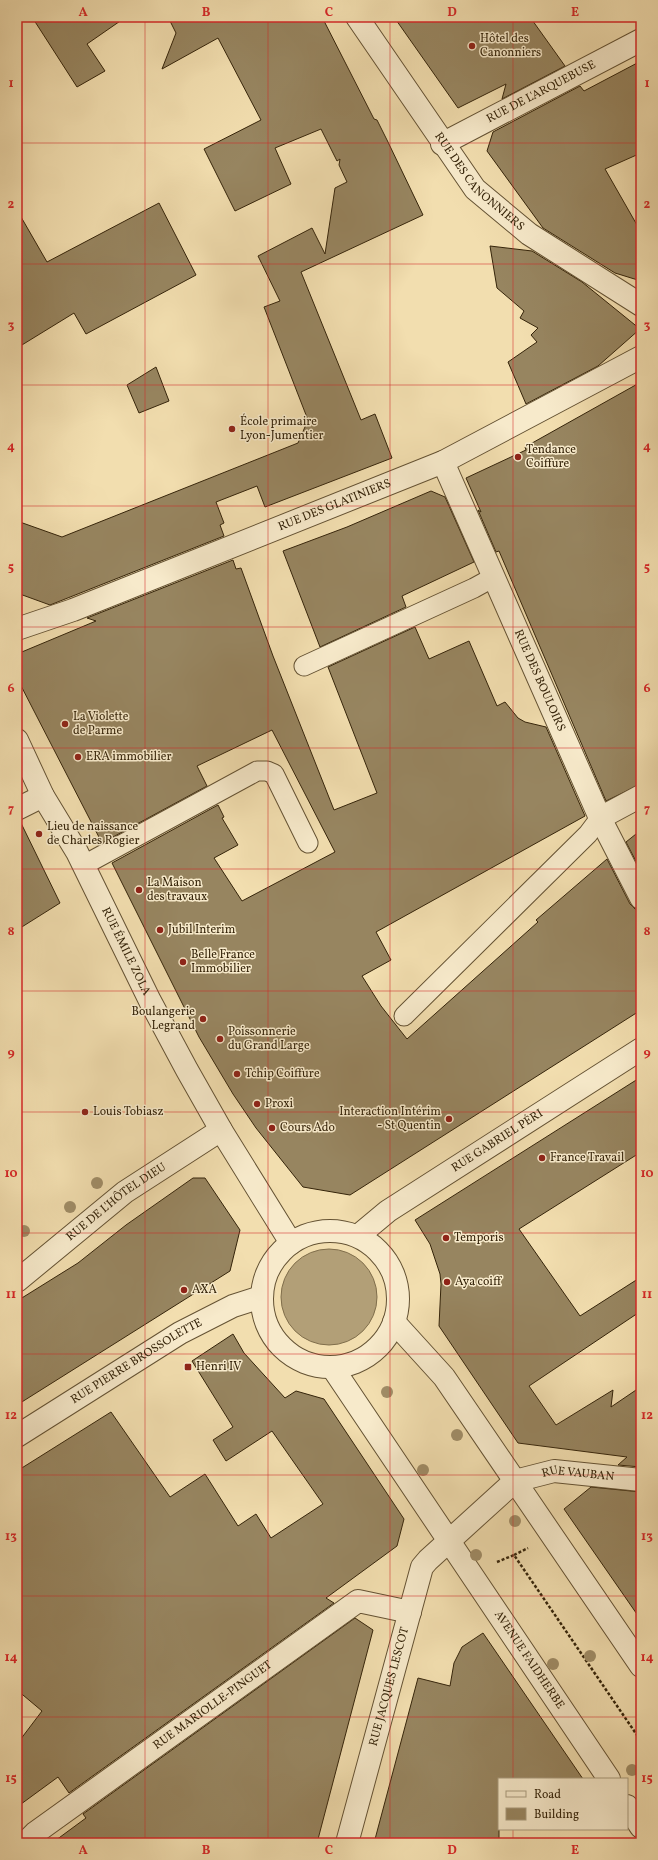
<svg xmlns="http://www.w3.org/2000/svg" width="658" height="1860" viewBox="0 0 658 1860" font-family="Vollkorn,serif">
<rect width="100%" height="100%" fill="#f2deaf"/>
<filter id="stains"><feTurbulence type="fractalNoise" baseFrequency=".005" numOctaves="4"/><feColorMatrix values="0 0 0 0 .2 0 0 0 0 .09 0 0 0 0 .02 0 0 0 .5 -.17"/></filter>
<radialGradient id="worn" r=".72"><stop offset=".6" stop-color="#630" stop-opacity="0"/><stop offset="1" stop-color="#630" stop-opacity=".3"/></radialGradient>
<path fill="#b29f77" stroke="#806e4b" d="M281 1297a48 48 0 1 1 96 0a48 48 0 1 1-96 0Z"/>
<path fill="#978560" stroke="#35240a" d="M32,17H126L87,44L105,71L77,87Z
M168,17H322L374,119L377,120L388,142L423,215L301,272L361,420L375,414L392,458L265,507L257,486L216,502L224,523L220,525L224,536L50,605L17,593V521L62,537L298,443L308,420L264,307L280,301L258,256L312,228L325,254L335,188L347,182L339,165L340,159L337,161L321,129L275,148L291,184L235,211L204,149L261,120L218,38L162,69L176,33Z
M394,17H530L565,66L502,99L506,84L458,108Z
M641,61V153L605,169L641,232V281L615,273L543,228L487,151L493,132L580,86L584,91Z
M159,203L196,275L86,334L74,313L17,348V210L47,262Z
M490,246L532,251L582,282L640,329L598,366L526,404L508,362L537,342L531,335L538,328L520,318L524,311L497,288Z
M156,367L169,401L139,413L127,385Z
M641,382V784L606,801L499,551L496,552L478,510L481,512L466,478L526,450L525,447Z
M431,491L445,497L474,562L402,596L406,607L320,647L283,551L347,527Z
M233,560L236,569L241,568L273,656L334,810L377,793L328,667L415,627L429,659L469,641L497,706L505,702L518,718L525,722L546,727L585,816L376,932L391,960L362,976L381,1006L407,1039L538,922L536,920L607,859L630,904L635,909L641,910V1010L350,1195L303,1187L256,1128L233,1094L199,1037L112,863L218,805L224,817L222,818L238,845L214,858L242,901L335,852L272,730L197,766L207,786L102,843L17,678V654L96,621L87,618Z
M17,821H20L60,903L17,930Z
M641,830V871L626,842Z
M641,1077V1152L519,1229L580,1316L641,1277V1311L529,1386L556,1425L613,1390L611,1407L639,1388V1407H641V1467L618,1465L627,1457L518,1443L439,1326L441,1284L440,1274L430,1244L415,1220Z
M193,1178H205L240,1230L230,1271L17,1405V1301L78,1263L126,1225Z
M233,1334L244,1353L285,1398L296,1391L324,1399L404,1519L397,1546L326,1598L334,1603L69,1793L58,1777L17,1807V1744L42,1711L17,1690V1471L111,1412L170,1497L205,1474L238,1526L256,1514L271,1538L323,1504L272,1431L226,1461L213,1440L233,1427L192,1361Z
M591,1487L641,1492V1620L564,1509Z
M355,1618L373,1630L317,1843H52L86,1818L83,1814Z
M483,1633L583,1779H499V1843H374L418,1678L450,1686L454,1663L462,1647Z"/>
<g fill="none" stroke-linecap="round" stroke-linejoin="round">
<defs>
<path id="service" d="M304,666L474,588L494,577
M84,865L257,771H267L274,774L308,843
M404,1016L588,834L600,818"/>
<g id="minor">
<path id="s1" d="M357,17L475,189L529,234L641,305"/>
<path id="s2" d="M442,144L641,40"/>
<path id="s3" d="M443,462L600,818L641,898"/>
<path id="s4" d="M17,629L73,610L443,462L641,357"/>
<path d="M17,809L43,796"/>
<path d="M600,818L641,796"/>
<path id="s5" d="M358,1236L388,1211L641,1049"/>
<path id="s6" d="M17,1281L125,1192L221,1130"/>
<path id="s7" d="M17,1436L180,1333L233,1306L261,1297"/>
<path id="s8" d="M25,1843L35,1833L358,1601L410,1612"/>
<path id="s9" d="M347,1843L422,1567L428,1560L515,1481L554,1471L641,1480"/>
</g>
<g id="tertiary">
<path id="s10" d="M17,740L43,796L77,852L150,1001L187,1070L221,1130L291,1243"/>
<circle cx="330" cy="1299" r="68"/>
<path d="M394,1322L444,1377L641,1666"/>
<path id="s11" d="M332,1367L609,1779"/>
<path d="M627,1806L641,1827"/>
</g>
</defs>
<use href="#service" stroke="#645233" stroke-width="21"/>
<use href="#minor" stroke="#645233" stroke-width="24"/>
<use href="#tertiary" stroke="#645233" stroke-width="24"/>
<path stroke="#35240a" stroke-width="2.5" stroke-dasharray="3 2" stroke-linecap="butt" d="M514,1555L528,1548
M497,1562L514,1555L641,1741"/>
<use href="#service" stroke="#f7eacb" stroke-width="19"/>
<use href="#minor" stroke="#f7eacb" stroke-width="22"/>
<use href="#tertiary" stroke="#f7eacb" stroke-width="22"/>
</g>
<g fill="#a08d67">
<circle cx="97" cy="1183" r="6"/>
<circle cx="70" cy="1207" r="6"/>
<circle cx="24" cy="1231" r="6"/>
<circle cx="387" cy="1392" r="6"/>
<circle cx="457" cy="1435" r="6"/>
<circle cx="423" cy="1470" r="6"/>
<circle cx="515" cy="1521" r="6"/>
<circle cx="476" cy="1555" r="6"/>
<circle cx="590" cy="1656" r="6"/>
<circle cx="553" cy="1664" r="6"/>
<circle cx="632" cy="1770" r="6"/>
</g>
<path fill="none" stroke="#d62828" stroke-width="1" stroke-opacity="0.55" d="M145,17V1843M268,17V1843M390,17V1843M513,17V1779M17,143H641M17,264H641M17,385H641M17,506H641M17,627H641M17,748H641M17,869H641M17,991H641M17,1112H641M17,1233H641M17,1354H641M17,1475H641M17,1596H641M17,1717H641M513,1829V1843"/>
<g fill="#8f2418" stroke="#f7eacb" stroke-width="1.5">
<circle cx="472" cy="46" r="4"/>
<circle cx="232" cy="429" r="4"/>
<circle cx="518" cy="457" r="4"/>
<circle cx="65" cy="724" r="4"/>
<circle cx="78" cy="757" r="4"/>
<circle cx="39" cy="834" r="4"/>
<circle cx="139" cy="890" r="4"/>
<circle cx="160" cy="930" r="4"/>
<circle cx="183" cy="962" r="4"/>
<circle cx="203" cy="1019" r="4"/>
<circle cx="220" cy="1039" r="4"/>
<circle cx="237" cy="1074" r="4"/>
<circle cx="257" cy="1104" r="4"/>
<circle cx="85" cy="1112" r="4"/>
<circle cx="449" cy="1119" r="4"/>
<circle cx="272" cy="1128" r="4"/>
<circle cx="542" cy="1158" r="4"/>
<circle cx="446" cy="1238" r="4"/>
<circle cx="447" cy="1282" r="4"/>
<circle cx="184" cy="1290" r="4"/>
<rect x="184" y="1363" width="8" height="8" rx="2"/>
</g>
<g text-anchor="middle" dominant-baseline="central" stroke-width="3" stroke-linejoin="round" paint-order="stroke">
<g font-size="12" fill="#35240a" stroke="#f7eacb" text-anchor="start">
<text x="480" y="39">Hôtel des<tspan x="480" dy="14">Canonniers</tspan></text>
<text x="240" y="422">École primaire<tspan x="240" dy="14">Lyon-Jumentier</tspan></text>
<text x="526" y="450">Tendance<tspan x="526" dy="14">Coiffure</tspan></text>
<text x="73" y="717">La Violette<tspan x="73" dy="14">de Parme</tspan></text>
<text x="86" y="757">ERA immobilier</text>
<text x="47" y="827">Lieu de naissance<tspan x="47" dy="14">de Charles Rogier</tspan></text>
<text x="147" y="883">La Maison<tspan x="147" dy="14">des travaux</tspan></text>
<text x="168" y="930">Jubil Interim</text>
<text x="191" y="955">Belle France<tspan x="191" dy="14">Immobilier</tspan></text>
<text x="195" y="1012" text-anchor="end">Boulangerie<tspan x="195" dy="14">Legrand</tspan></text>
<text x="228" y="1032">Poissonnerie<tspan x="228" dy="14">du Grand Large</tspan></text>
<text x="245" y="1074">Tchip Coiffure</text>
<text x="265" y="1104">Proxi</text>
<text x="93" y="1112">Louis Tobiasz</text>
<text x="441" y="1112" text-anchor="end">Interaction Intérim<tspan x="441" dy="14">- St Quentin</tspan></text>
<text x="280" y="1128">Cours Ado</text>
<text x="550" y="1158">France Travail</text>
<text x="454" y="1238">Temporis</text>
<text x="455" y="1282">Aya coiff</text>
<text x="192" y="1290">AXA</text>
<text x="196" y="1367">Henri IV</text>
</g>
<g font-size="12" fill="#35240a" stroke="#f7eacb">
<text stroke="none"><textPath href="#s2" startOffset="112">RUE DE L'ARQUEBUSE</textPath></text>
<text stroke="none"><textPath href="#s1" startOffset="206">RUE DES CANONNIERS</textPath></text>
<text stroke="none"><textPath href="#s4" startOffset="341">RUE DES GLATINIERS</textPath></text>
<text stroke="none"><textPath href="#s3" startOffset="239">RUE DES BOULOIRS</textPath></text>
<text stroke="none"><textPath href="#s10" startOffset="238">RUE ÉMILE ZOLA</textPath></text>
<text stroke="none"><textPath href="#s5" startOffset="169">RUE GABRIEL PÉRI</textPath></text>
<text stroke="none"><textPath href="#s6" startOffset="127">RUE DE L'HÔTEL DIEU</textPath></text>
<text stroke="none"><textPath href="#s7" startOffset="141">RUE PIERRE BROSSOLETTE</textPath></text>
<text stroke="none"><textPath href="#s9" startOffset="477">RUE VAUBAN</textPath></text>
<text stroke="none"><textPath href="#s11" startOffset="353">AVENUE FAIDHERBE</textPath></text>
<text stroke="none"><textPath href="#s9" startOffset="162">RUE JACQUES LESCOT</textPath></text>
<text stroke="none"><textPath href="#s8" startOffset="233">RUE MARIOLLE-PINGUET</textPath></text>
</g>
</g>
<rect width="658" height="1860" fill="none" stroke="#f2deaf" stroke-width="44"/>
<rect x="498" y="1778" width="130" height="52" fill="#f7eacb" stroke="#a99b7e"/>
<rect x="506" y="1791" width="20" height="6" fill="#f7eacb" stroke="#a99b7e"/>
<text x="534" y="1798" font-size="12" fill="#35240a">Road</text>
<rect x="506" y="1808" width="20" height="12" fill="#978560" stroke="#a99b7e"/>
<text x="534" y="1818" font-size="12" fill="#35240a">Building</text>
<rect x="22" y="22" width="614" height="1816" fill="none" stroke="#d62828" stroke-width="1.5"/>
<g font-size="13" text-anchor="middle" font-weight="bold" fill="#d62828">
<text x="83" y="16">A</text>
<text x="206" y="16">B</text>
<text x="329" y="16">C</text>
<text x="452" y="16">D</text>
<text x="575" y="16">E</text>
<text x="11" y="87">1</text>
<text x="647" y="87">1</text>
<text x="11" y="208">2</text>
<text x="647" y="208">2</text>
<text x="11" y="329">3</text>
<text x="647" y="329">3</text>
<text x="11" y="450">4</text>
<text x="647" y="450">4</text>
<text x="11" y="571">5</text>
<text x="647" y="571">5</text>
<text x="11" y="692">6</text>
<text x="647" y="692">6</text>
<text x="11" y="813">7</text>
<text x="647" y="813">7</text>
<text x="11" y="935">8</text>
<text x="647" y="935">8</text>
<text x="11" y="1056">9</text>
<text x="647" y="1056">9</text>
<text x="11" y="1177">10</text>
<text x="647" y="1177">10</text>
<text x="11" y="1298">11</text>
<text x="647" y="1298">11</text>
<text x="11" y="1419">12</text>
<text x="647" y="1419">12</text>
<text x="11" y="1540">13</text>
<text x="647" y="1540">13</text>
<text x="11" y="1661">14</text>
<text x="647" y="1661">14</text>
<text x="11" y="1782">15</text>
<text x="647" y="1782">15</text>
<text x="83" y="1854">A</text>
<text x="206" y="1854">B</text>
<text x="329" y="1854">C</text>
<text x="452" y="1854">D</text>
<text x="575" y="1854">E</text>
</g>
<rect width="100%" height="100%" filter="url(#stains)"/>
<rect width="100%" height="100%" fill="url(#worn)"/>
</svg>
